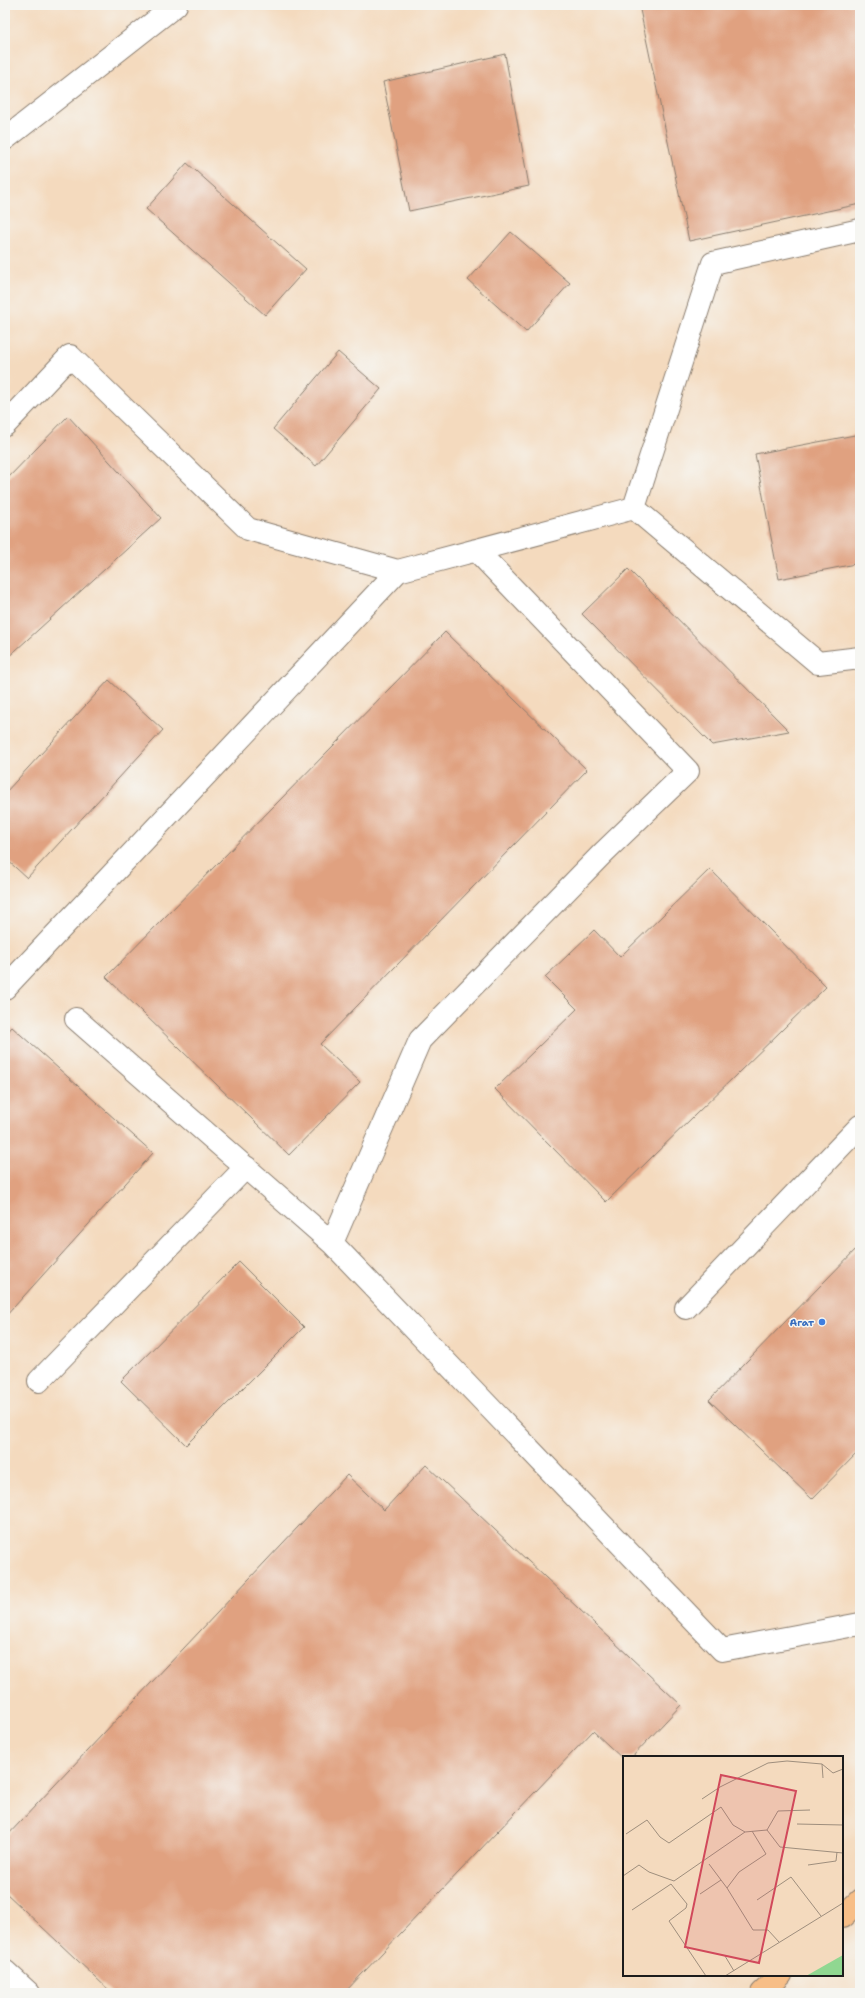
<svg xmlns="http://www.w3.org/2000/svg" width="865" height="1998" viewBox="0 0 865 1998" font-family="'Shantell Sans',sans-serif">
<rect width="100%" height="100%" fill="#f6f6f2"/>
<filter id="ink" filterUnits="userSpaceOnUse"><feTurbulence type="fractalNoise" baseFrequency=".025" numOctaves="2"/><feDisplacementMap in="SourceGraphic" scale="8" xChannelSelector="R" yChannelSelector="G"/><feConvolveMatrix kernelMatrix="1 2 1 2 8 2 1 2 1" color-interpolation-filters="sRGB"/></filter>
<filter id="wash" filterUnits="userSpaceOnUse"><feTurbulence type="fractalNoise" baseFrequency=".012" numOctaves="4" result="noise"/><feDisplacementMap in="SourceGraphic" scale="16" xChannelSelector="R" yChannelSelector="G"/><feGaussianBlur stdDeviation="0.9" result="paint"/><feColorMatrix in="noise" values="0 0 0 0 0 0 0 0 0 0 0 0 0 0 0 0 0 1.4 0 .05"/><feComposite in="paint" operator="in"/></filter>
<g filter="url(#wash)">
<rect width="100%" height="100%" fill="#f4dabe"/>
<g id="blocks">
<path fill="#e0a180" d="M639,5H860V204L689,241Z
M505,54L529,186L409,211L383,82Z
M187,163L306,269L265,315L146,209Z
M511,232L570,283L526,332L468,280Z
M338,352L381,389L316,466L273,429Z
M68,416L161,518L5,660V481Z
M860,434V563L779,579L755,454Z
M628,569L789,731L712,745L582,614Z
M445,632L587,770L320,1044L360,1082L289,1155L106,977Z
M109,680L163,730L27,878L5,858V793Z
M710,869L826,987L606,1202L495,1089L577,1009L545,977L594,930L620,957Z
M12,1027L153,1153L5,1317V1035Z
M860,1245V1450L812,1499L709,1400Z
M239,1262L304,1327L186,1445L121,1381Z
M426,1465L681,1705L632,1757H624V1760L593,1731L344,1993H112L5,1892V1838L347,1475L384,1510Z"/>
</g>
</g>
<g filter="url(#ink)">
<use href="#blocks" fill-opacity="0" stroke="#887b6d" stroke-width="1"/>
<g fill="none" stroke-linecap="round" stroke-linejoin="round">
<defs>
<path id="minor" d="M5,139L176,5
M5,425L70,356L248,529L398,571L634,508L818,663L860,658
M634,508L713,263L860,230
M476,550L688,771L603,853L420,1040L332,1243L722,1650L860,1624
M5,988L398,571
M76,1019L332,1243
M686,1308L860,1126
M39,1381L246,1167
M5,1971L29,1993"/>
<path id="highway" d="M842,1917L860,1900
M762,1993L781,1975"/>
</defs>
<use href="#minor" stroke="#887b6d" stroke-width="24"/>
<use href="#highway" stroke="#887b6d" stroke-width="24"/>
<use href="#minor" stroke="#fff" stroke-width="22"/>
<use href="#highway" stroke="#f7be87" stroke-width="22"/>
</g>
</g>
<circle fill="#3f7fe0" stroke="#f6f6f2" stroke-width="1.5" cx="822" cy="1322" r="4"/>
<g text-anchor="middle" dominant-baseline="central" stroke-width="3" stroke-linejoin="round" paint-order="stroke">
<g font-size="10" font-weight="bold" fill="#366cbe" stroke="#f6f6f2" text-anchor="end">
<text x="814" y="1322">Агат</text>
</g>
</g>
<g transform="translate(623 1756)">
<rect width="220" height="220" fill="#f4dabe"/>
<path d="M220,199V220H183Z" fill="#90d791"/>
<path fill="none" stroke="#9e8e7d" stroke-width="1" d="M199,8L210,17L220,13M79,43L97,31L145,7L164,5L199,8L200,22M174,68L220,69M144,74L155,55L187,54M129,75L143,98L116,116L104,132L130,174H145L156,186M3,78L24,64L37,81L46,87L98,51L110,69L122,76L144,74L157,91L220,97M86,108L104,132M185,109L213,105L214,96M0,120L16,109L26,116L51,125L122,76M77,138L98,124M134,144L168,121L198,160M9,154L48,128L64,148L63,152L46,165L83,220M102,200L111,215M102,220L220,147"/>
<path fill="#d1495b" fill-opacity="0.15" stroke="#d1495b" stroke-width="2" d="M98,19L173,35L136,207L62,191Z"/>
<rect width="220" height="220" fill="none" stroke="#1c1c1c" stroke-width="2"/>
</g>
<rect width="865" height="1998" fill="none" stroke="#f6f6f2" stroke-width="20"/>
</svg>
